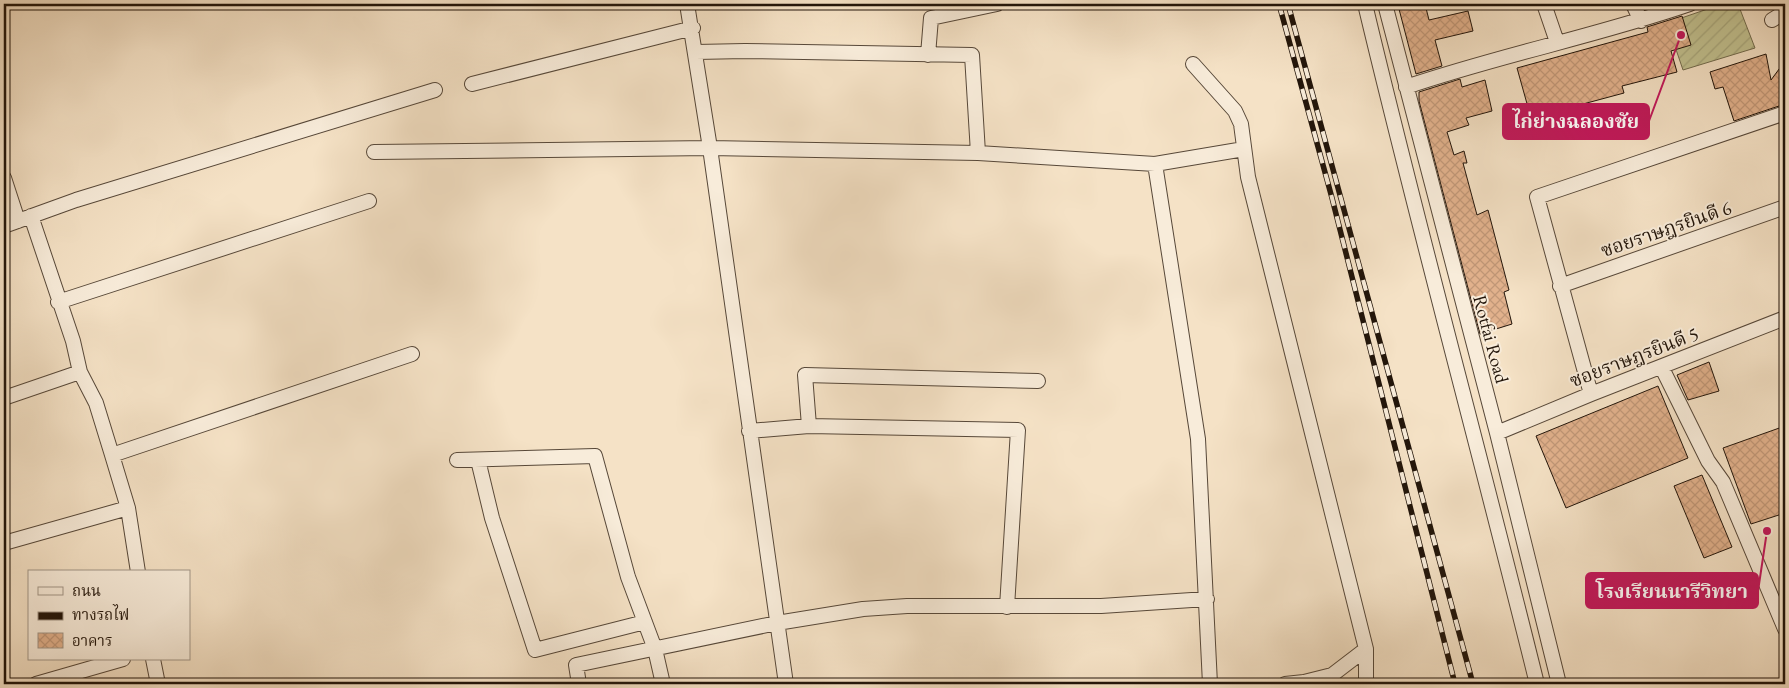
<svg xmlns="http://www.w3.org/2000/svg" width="1789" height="688" viewBox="0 0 1789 688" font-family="'EB Garamond','Noto Serif Thai',serif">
<defs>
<pattern id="garden-furrows" width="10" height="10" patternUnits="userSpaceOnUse" patternTransform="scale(1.25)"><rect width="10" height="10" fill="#c2c291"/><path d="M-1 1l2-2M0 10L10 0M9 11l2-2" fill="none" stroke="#a6a67c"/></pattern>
<pattern id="building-cross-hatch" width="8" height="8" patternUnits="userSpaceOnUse" patternTransform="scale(1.25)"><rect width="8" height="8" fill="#e1b18c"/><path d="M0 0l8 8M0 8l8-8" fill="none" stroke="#c19777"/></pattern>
</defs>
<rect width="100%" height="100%" fill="#f5e2c6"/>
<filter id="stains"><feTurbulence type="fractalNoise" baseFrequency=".004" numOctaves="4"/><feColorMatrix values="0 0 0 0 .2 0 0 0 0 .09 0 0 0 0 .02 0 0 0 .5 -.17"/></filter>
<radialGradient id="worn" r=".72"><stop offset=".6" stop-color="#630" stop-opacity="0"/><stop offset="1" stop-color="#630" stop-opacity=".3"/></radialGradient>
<path fill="url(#garden-furrows)" stroke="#726c4e" d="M1722,4H1738L1755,48L1683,70L1667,23Z"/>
<path fill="url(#building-cross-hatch)" stroke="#22150a" d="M1419,4H1425L1429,20L1468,11L1473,31L1435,40L1442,66L1416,74L1399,9Z
M1682,16L1691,45L1671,51L1677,72L1622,86L1624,93L1531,118L1517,68L1648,32L1647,27Z
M1766,54L1771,80L1785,61V104L1734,121L1723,87L1715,89L1710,72Z
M1460,79L1462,87L1485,80L1492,111L1466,118L1469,125L1447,132L1454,155L1464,151L1467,163H1463L1477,215L1488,210L1509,290L1504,292L1512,324L1480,334L1419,101V92Z
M1709,362L1719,391L1688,400L1677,375Z
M1658,386L1688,458L1566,508L1536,436Z
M1785,426V474L1782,476L1785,485V513L1751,524L1723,448Z
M1702,475L1732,547L1704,558L1674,486Z"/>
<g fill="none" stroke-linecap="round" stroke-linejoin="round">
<defs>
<path id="minor" d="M687,4L710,148L786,684
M1365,4C1419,231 1481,457 1537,684
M1385,4L1497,433L1559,684
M1544,4L1557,42
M1633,4L1641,21
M1772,20L1785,12
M696,52L745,51L972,55L978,153
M928,55L931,18L997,4
M1193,64L1235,111L1241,124L1248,177L1366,649V684
M472,84L693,28
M1406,87C1500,55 1597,36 1690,4
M374,152L710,148L978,153L1155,164L1244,149
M1155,164L1198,439L1210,684
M4,178L18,221
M31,216L73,341L80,372L96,403L112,455L128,508L138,572
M4,226L76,200L435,90
M1560,286L1785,207
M58,302L369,201
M1662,368L1708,461L1723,482L1785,629
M1591,394L1537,197L1785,113
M4,398L80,372
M809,426L805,375L1038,381
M749,431L809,426L1018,430L1007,607
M1497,433L1591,394L1785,318
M112,455L412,354
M457,460L595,456L628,577L655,649L663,684
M478,460L492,518L535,650L645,622
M4,543L128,508
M153,659L158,684
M36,684L123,659
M579,684L576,665L777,623L863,609L907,606H1101L1207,599
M1285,684L1304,682L1332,675L1366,649"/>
</defs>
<use href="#minor" stroke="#574839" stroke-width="16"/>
<use href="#minor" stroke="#f8ecda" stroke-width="14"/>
<defs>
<path id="rail" d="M1279,4L1332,198L1455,684
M1288,4L1473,684"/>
</defs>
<use href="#rail" stroke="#22150a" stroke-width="5.5"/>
<use href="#rail" stroke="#f8ecda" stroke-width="4" stroke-dasharray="11" stroke-linecap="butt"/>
</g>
<g text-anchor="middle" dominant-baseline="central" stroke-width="4" stroke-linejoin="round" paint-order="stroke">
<g font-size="19" fill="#22150a" stroke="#f8ecda">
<text transform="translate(1666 229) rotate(-19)">ซอยราษฎรยินดี 6</text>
<text transform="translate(1491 339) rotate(75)">Rotfai Road</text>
<text transform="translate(1634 357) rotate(-21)">ซอยราษฎรยินดี 5</text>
</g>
</g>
<path fill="none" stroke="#c2185b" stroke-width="2" d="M1681 35L1649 121M1767 531L1758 591"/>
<g fill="#c2185b" stroke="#f8ecda" stroke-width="2">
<circle cx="1681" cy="35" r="5"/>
<circle cx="1767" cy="531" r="5"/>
</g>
<g fill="#c2185b" stroke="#c2185b" stroke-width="2">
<rect x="1503" y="104" width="146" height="35" rx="5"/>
<rect x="1586" y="573" width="172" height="35" rx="5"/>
</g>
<g font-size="20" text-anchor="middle" font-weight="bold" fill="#fff">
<text x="1576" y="128">ไก่ย่างฉลองชัย</text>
<text x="1672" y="598">โรงเรียนนารีวิทยา</text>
</g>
<rect width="1789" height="688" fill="none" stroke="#f5e2c6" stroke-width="20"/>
<rect x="5" y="5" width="1779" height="678" fill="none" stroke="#22150a" stroke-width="2.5"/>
<rect x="10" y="10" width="1769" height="668" fill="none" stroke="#22150a"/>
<rect x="28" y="570" width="162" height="90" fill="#f8ecda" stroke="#a29687"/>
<rect x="38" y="587" width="25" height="8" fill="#f8ecda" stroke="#a29687"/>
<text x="72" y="596" font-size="15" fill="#22150a">ถนน</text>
<rect x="38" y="612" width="25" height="8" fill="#22150a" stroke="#a29687"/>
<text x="72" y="620" font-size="15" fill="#22150a">ทางรถไฟ</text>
<rect x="38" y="633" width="25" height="15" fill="url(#building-cross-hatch)" stroke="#a29687"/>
<text x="72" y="646" font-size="15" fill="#22150a">อาคาร</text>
<rect width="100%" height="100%" filter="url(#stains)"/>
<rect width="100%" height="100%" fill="url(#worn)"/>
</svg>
